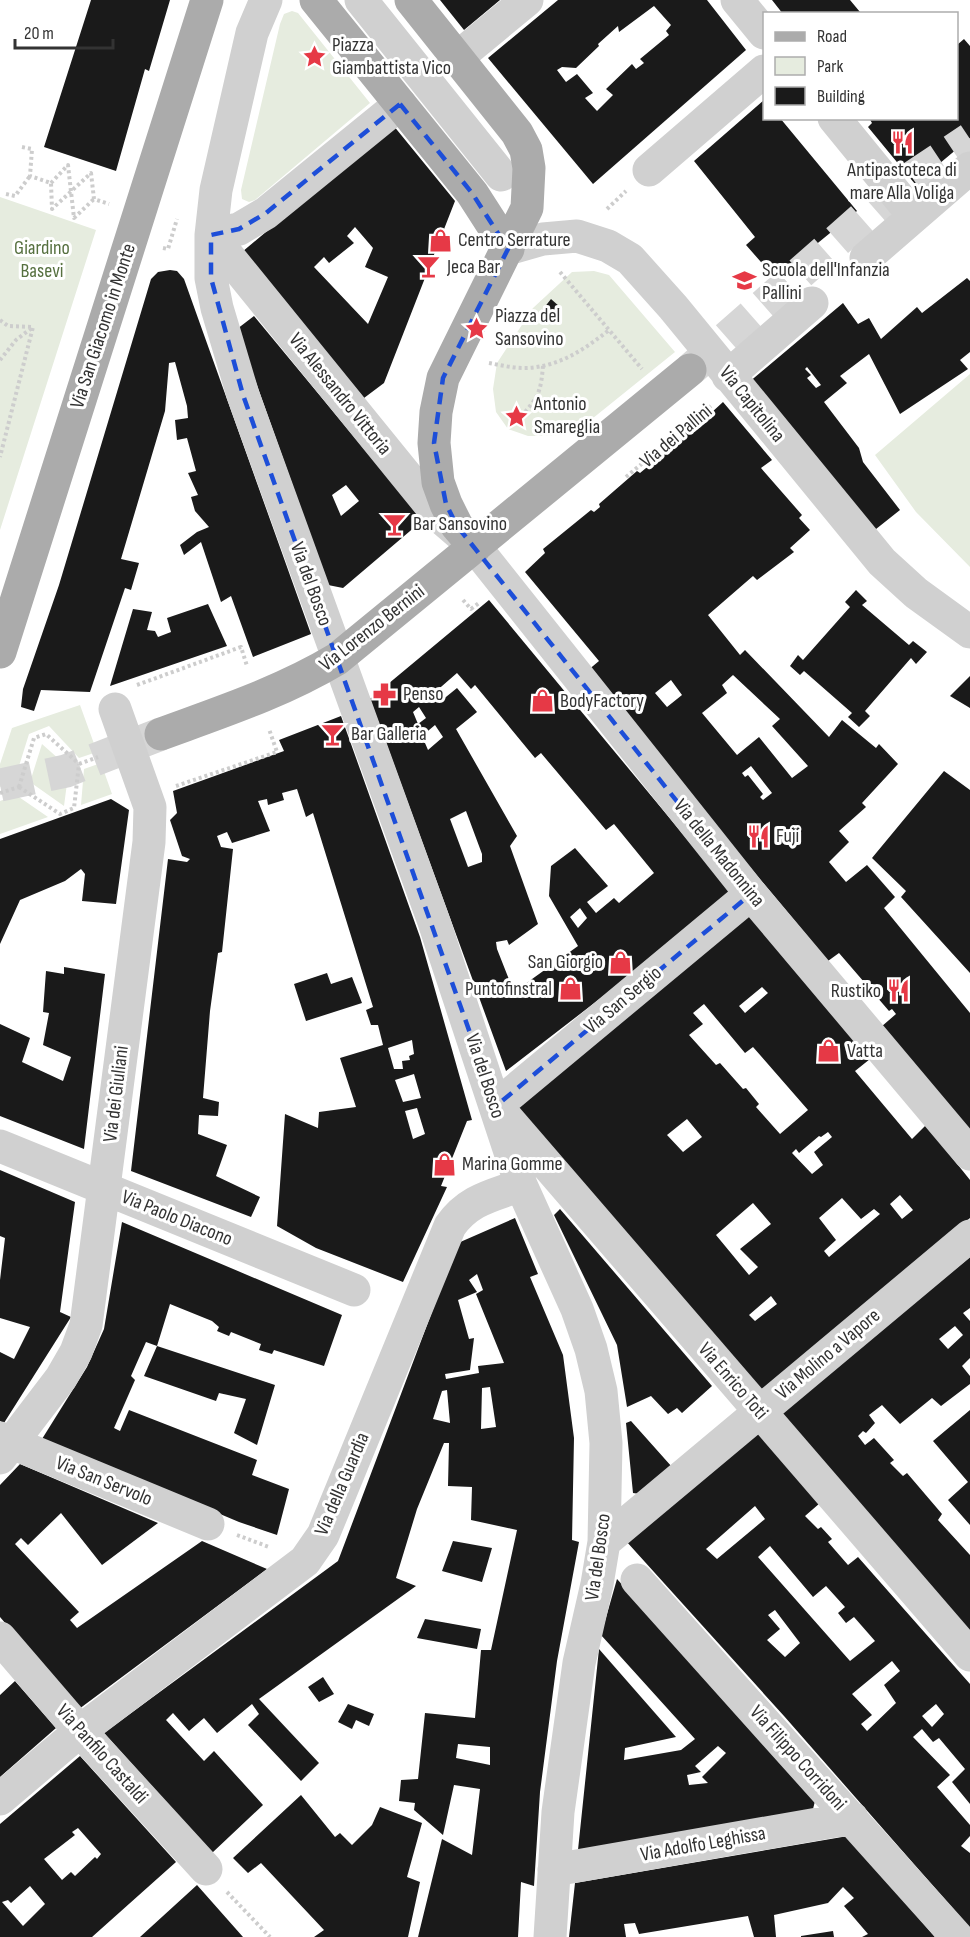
<svg xmlns="http://www.w3.org/2000/svg" width="970" height="1937" viewBox="0 0 970 1937" font-family="'Sofia Sans Condensed',sans-serif">
<rect width="100%" height="100%" fill="#fff"/>
<path fill="#e6ecdf" d="M292,11L298,13L370,103L255,200L249,202L242,199L241,190L280,24L284,14Z
M0,197L96,230L0,530Z
M594,271L609,275L675,352L577,431L554,436H528L508,429L496,412L493,389L497,363L533,308L572,272Z
M970,374V567L916,512L875,455Z
M80,705L97,752L79,758L49,726L29,734L14,782L0,787V764L12,728Z
M42,744L69,768L64,806L30,782Z
M101,763L112,794L81,805L84,769Z
M16,795L48,817L0,834V801Z"/>
<path fill="#1a1a1a" fill-rule="evenodd" d="M91,0H170L149,71L145,69L116,171L44,147Z
M440,0H500L464,30Z
M558,0H707L746,50L593,184L488,58ZM654,6L671,25L666,31L669,35L640,59L644,63L636,69L632,64L606,89L613,95L597,111L585,98L593,93L577,74L566,82L557,70L562,67L576,68L599,46L598,44L618,26L619,32Z
M772,0H850L860,12L783,14Z
M964,39L970,46V138L915,184L868,127L872,123L869,118H957V45Z
M764,100V118H780L857,211L775,278L746,245L755,237L694,161Z
M393,125L455,201L384,383L364,398L242,252ZM355,227L373,248L365,267L388,277L368,324L314,267L324,257L329,263L354,243L347,236Z
M170,270L177,271L184,279L311,634L253,657L231,596L221,602L201,542L184,555L180,545L197,532L209,527L195,511L191,497L198,495L188,473L196,471L187,438L177,440L175,420L188,418L187,406L175,362L169,363L165,411L121,559L139,563L131,590L125,588L90,692L41,690L34,711L21,707L23,689L59,585L151,279L158,272Z
M967,278L970,281V352L960,360L968,369L900,414L869,354L840,376L847,383L824,402L859,448L863,462L900,510L871,533L748,383L843,303L858,324L869,318L881,339L917,307L922,313ZM807,367L821,385L816,388L807,378L811,375L805,369Z
M551,299L560,307L548,320L540,313Z
M254,316L423,520L343,588L328,585L237,329ZM346,485L359,501L341,516L332,495Z
M723,402L772,460L761,468L802,515L799,518L810,530L790,548L794,552L757,580L753,576L708,615L740,655L745,650L829,737L842,720L876,748L879,744L898,764L862,803L866,807L839,831L849,842L829,862L846,882L867,865L895,897L884,908L970,1013V1132L881,1027L896,1014L892,1009L889,1011L839,953L828,961L587,671L599,661L525,572L545,553L543,549L591,510L594,512L600,507L599,504L637,471L640,473L675,444L673,442L709,411L711,413ZM733,675L780,719L772,726L808,766L792,778L759,737L737,755L702,713L727,693L722,685ZM671,680L682,695L667,707L655,693ZM751,766L772,793L763,800L760,797L763,794L748,775L745,777L742,773Z
M856,590L867,601L862,605L909,645L913,641L927,652L916,664L911,658L865,711L870,716L859,727L848,717L852,713L804,671L800,675L790,666L798,655L803,660L850,607L845,602Z
M489,600L730,891L606,994L506,1071L370,699ZM457,673L471,689L475,685L535,758L541,753L606,830L614,824L654,873L619,903L614,898L596,913L587,902L608,886L575,848L551,866L549,896L578,946L514,992L497,949L496,942L507,940L509,945L538,924L510,846L517,836L456,729L477,712L457,688L441,701L434,693ZM419,707L426,718L418,724L413,712ZM435,725L443,737L428,750L422,736ZM466,811L482,854V862L468,867L450,819ZM580,908L587,918L578,928L570,917Z
M208,604L227,646L110,686L133,609L152,612L147,630L155,631L158,637L171,632L167,618Z
M970,676V708L950,696Z
M341,716L420,937L472,1120L467,1121L441,1186L447,1187L403,1282L316,1248L277,1226L285,1114L318,1128L319,1112L356,1107L340,1058L383,1045L378,1025H371L366,1010L373,1007L313,813L306,817L297,789L282,793L284,800L268,805L267,799L258,801L270,831L232,843L227,832L217,836L221,847L233,849L222,952L218,953L210,1011L203,1098L219,1102L218,1116L199,1115L198,1134L227,1145L216,1176L260,1197L251,1217L131,1171L168,859L187,862L190,859L182,856L170,820L177,813L173,791L284,751L279,740ZM412,1040L414,1054L409,1056L410,1060L402,1061L403,1069H394L388,1048ZM414,1074L421,1098L403,1102L395,1080ZM417,1108L425,1134L413,1139L405,1111Z
M944,771L970,790V973L901,897L906,891L872,858Z
M111,799L129,810L116,904L82,901L85,874L81,869L65,881L20,900L0,944V839Z
M750,913L870,1059L855,1071L912,1139L926,1125L970,1180V1218L761,1390L516,1107ZM762,987L768,993L745,1013L739,1006ZM704,1004L745,1053L753,1047L808,1110L780,1134L756,1107L759,1104L746,1088L743,1089L720,1063L716,1065L689,1035L703,1024L693,1013ZM687,1119L702,1137L683,1152L667,1135ZM828,1132L832,1137L814,1152L823,1165L812,1174L792,1153L796,1149L799,1153L819,1136L821,1137ZM900,1195L913,1210L902,1219L890,1204ZM842,1198L861,1219L874,1209L880,1214L829,1257L824,1251L836,1240L819,1218ZM753,1203L771,1224L740,1249L758,1267L749,1275L716,1235ZM771,1296L777,1304L755,1321L749,1315Z
M64,967L105,974L84,1149L0,1116V1024L30,1038L22,1062L63,1081L71,1057L43,1045L49,1013L43,1012L46,971L64,974Z
M327,973L331,984L352,977L362,1003L306,1021L294,984Z
M0,1170L75,1202L60,1312L71,1317L4,1423L0,1421V1352L14,1359L30,1327L0,1318V1280L5,1238L0,1236Z
M560,1209L712,1386L682,1413L677,1408L668,1414L651,1396L627,1407L617,1345L554,1215Z
M515,1218L538,1274L530,1277L563,1355L574,1438L572,1540L579,1542L557,1661L540,1792L534,1886L521,1882L518,1937H418L442,1839L472,1855L480,1789L454,1785L443,1835L414,1810L415,1803L399,1801L401,1780L418,1779L425,1713L475,1718L481,1650H491L517,1530L471,1520L472,1487L448,1486L449,1443H444L417,1509L396,1578L416,1586L259,1699L319,1763L301,1781L248,1725L259,1714L252,1704L217,1733L204,1718L189,1731L173,1713L166,1720L204,1761L214,1751L263,1805L212,1853L104,1733L338,1561L458,1243ZM477,1274L483,1290L476,1294L504,1363L478,1366L479,1373L446,1379L445,1374L470,1370L474,1338L469,1339L458,1300L477,1292L469,1280ZM490,1387L496,1427L481,1429L482,1388ZM447,1390L450,1423L433,1419L442,1391ZM458,1744L490,1747V1765L456,1758Z
M122,1222L342,1315L324,1366L274,1350L272,1354L259,1350L261,1344L231,1332L229,1336L217,1331L219,1327L212,1321L170,1304L157,1346L146,1342L131,1376L135,1380L114,1428L120,1431L129,1410L257,1460L252,1475L289,1489L277,1535L239,1522L42,1439L87,1367L104,1329Z
M970,1257V1308L963,1313L970,1321V1358L962,1366L970,1376V1384L941,1406L932,1398L900,1424L882,1405L869,1415L875,1423L866,1433L863,1431L858,1436L865,1445L874,1438L894,1460L890,1463L903,1476L907,1473L942,1514L938,1520L970,1555V1634L777,1415ZM955,1326L963,1335L948,1349L939,1339Z
M157,1346L275,1385L257,1445L234,1433L246,1399L219,1393L216,1401L144,1376Z
M970,1410V1525L948,1500L968,1482L933,1441Z
M631,1421L672,1467L640,1494L633,1493L626,1423Z
M758,1430L820,1503L805,1516L818,1529L821,1527L832,1539L828,1542L848,1565L858,1557L970,1684V1804L952,1782L965,1769L939,1738L933,1742L922,1729L913,1737L950,1775L937,1787L970,1825V1836L961,1846L970,1853V1928L784,1716L626,1541ZM755,1506L765,1519L717,1559L706,1549ZM770,1546L813,1597L826,1586L845,1607L838,1613L846,1623L854,1617L875,1641L850,1661L758,1557ZM775,1610L800,1643L785,1657L767,1640L780,1629L768,1615ZM892,1661L900,1671L884,1685L896,1703L867,1731L861,1724L872,1715L852,1694ZM936,1704L944,1714L932,1727L922,1716Z
M20,1464L158,1523L102,1565L61,1513L28,1545L21,1538L15,1544L79,1612L70,1620L77,1628L202,1541L267,1569L79,1709L0,1617V1485Z
M453,1541L492,1548L482,1582L442,1571Z
M617,1579L816,1797L813,1809L578,1850L599,1649L676,1737L625,1748L624,1760L681,1750L695,1739L601,1635ZM718,1746L726,1753L702,1777L708,1783L689,1785L687,1775L701,1772L695,1766Z
M425,1619L481,1629L477,1649L417,1638Z
M323,1677L334,1694L319,1702L308,1687Z
M15,1681L56,1728L0,1777V1695Z
M348,1704L374,1714L369,1726L356,1720L352,1729L338,1722Z
M80,1756L176,1862L92,1937H0V1824ZM78,1828L101,1854L97,1859L95,1857L75,1876L71,1872L62,1880L44,1859L75,1835L72,1832ZM30,1886L45,1904L23,1926L2,1902L8,1900L11,1903Z
M301,1795L335,1837L340,1833L352,1845L372,1825L380,1807L422,1823L407,1877L420,1882L408,1937H314L324,1930L261,1863L248,1873L233,1858Z
M848,1836L935,1937H862L868,1934L844,1906L854,1898L843,1887L828,1903L774,1915L776,1937H754L748,1916L639,1934L635,1923L624,1924L626,1937H569L575,1883Z
M197,1885L243,1937H140Z
M833,1931L834,1937H801V1936Z"/>
<g fill="none" stroke-linecap="round" stroke-linejoin="round">
<path stroke="#d6d6d6" stroke-width="33" stroke-dasharray="33 16" stroke-linecap="butt" d="M690,370L898,187L970,139
M0,785L66,771L161,734"/>
<path stroke="#cdcdcd" stroke-width="4" stroke-dasharray="3 3" stroke-linecap="butt" d="M22,147L32,149L30,176L51,183L52,209L91,173L94,199L109,204
M51,183L68,165L74,218L94,199
M6,194L15,196L30,176
M607,209L626,191
M163,248L168,249L177,219
M560,272L642,369
M0,320L8,326L33,327
M0,360L16,340L33,327L0,457
M489,363C500,365 512,368 523,368C557,368 584,350 609,330
M525,412C540,395 541,388 543,366
M626,477L711,406
M463,600L471,609L479,603
M137,685L241,647L247,666
M79,764L98,757
M176,786L277,752L269,729
M19,787L60,814L74,808L79,764
M19,787L34,738L46,734L79,764
M0,793L19,787
M237,1535L269,1547
M227,1892L270,1937"/>
<path stroke="#d0d0d0" stroke-width="33" d="M266,0L252,33L216,190L211,235V278L217,308L243,395L434,922L521,1185L577,1309L591,1349L601,1391L606,1443L604,1542L597,1584L579,1663L558,1812L550,1937
M361,0L501,175
M737,0L764,33
M458,57L527,0
M834,118L914,216
M649,170L764,71
M211,235L439,516L475,547L751,894L970,1154
M211,235L239,229L266,213L400,104
M508,249L543,239L577,236L608,246L630,259L673,307L882,562L916,593L970,632
M866,258L970,168
M728,376L812,303
M496,1106L751,894
M505,1116L970,1655
M0,1146L354,1290
M0,1438L208,1524
M0,1458L61,1378L76,1352L86,1325L149,842L150,807L115,709
M604,1542L970,1236
M637,1580L957,1937
M0,1638L80,1731L206,1869
M0,1799L80,1731L305,1561L323,1535L450,1226C469,1199 492,1196 521,1185
M554,1870L852,1818"/>
<path stroke="#ababab" stroke-width="33" d="M316,0L472,193L508,249
M411,0L517,133L526,150L529,168L527,208L443,378L436,412L434,443L438,482L446,504L457,526L475,547
M0,652L207,0
M161,734C221,712 282,692 337,659L690,370"/>
</g>
<path fill="none" stroke="#1d4ed8" stroke-width="4.5" stroke-dasharray="12 8" stroke-linejoin="round" d="M400,104L472,193L508,249L443,378L434,443L446,504L457,526L751,894L496,1106L243,395L211,278V235L239,229L266,213Z"/>
<defs>
<symbol id="sight-bare" viewBox="-9 -9 18 18"><path d="M0-6L1.8-2.2L6-1.7L2.9 1.2L3.7 5.4L0 3.3L-3.7 5.4L-2.9 1.2L-6-1.7L-1.8-2.2Z" fill="#e63946" stroke="#fff" stroke-width="2.5" paint-order="stroke"/></symbol>
<symbol id="restaurant-bare" viewBox="-9 -9 18 18"><path d="M-5-6h1v4h1v-4h1v4h1v-4h1v5L-1.5 .5V6h-2V.5L-5-1ZM5-6V6H3V1.5H1.5Q1.5-4 5-6Z" fill="#e63946" stroke="#fff" stroke-width="2.5" paint-order="stroke"/></symbol>
<symbol id="shop-bare" viewBox="-9 -9 18 18"><path d="M-5-2.5h2.3a2.7 3.5 0 0 1 5.4 0H5L5.5 6h-11ZM-1.5-2.5h3a1.5 2.3 0 0 0-3 0Z" fill="#e63946" stroke="#fff" stroke-width="2.5" paint-order="stroke"/></symbol>
<symbol id="bar-bare" viewBox="-9 -9 18 18"><path d="M-6-5H6L.8 .8V4.5H3.5V6h-7V4.5H-.8V.8Z" fill="#e63946" stroke="#fff" stroke-width="2.5" paint-order="stroke"/></symbol>
<symbol id="school-bare" viewBox="-9 -9 18 18"><path d="M0-5L7-2L0 1L-7-2ZM-4 1L0 2.5L4 1V4Q0 6-4 4Z" fill="#e63946" stroke="#fff" stroke-width="2.5" paint-order="stroke"/></symbol>
<symbol id="pharmacy-bare" viewBox="-9 -9 18 18"><path d="M-2-6h4v4h4v4h-4v4h-4v-4h-4v-4h4Z" fill="#e63946" stroke="#fff" stroke-width="2.5" paint-order="stroke"/></symbol>
</defs>
<g fill-rule="evenodd">
<use href="#sight-bare" x="298" y="40" width="33" height="33"/>
<use href="#restaurant-bare" x="886" y="126" width="33" height="33"/>
<use href="#shop-bare" x="424" y="224" width="33" height="33"/>
<use href="#bar-bare" x="412" y="250" width="33" height="33"/>
<use href="#school-bare" x="728" y="264" width="33" height="33"/>
<use href="#sight-bare" x="460" y="312" width="33" height="33"/>
<use href="#sight-bare" x="500" y="400" width="33" height="33"/>
<use href="#bar-bare" x="378" y="508" width="33" height="33"/>
<use href="#pharmacy-bare" x="368" y="678" width="33" height="33"/>
<use href="#shop-bare" x="526" y="684" width="33" height="33"/>
<use href="#bar-bare" x="316" y="718" width="33" height="33"/>
<use href="#restaurant-bare" x="742" y="820" width="33" height="33"/>
<use href="#shop-bare" x="604" y="946" width="33" height="33"/>
<use href="#shop-bare" x="554" y="972" width="33" height="33"/>
<use href="#restaurant-bare" x="882" y="974" width="33" height="33"/>
<use href="#shop-bare" x="812" y="1034" width="33" height="33"/>
<use href="#shop-bare" x="428" y="1148" width="33" height="33"/>
</g>
<g text-anchor="middle" dominant-baseline="central" stroke-width="6" stroke-linejoin="round" paint-order="stroke">
<g font-size="20" fill="#333" stroke="#fff" text-anchor="start">
<text x="332" y="45">Piazza<tspan x="332" dy="23">Giambattista Vico</tspan></text>
<text x="902" y="170" text-anchor="middle">Antipastoteca di<tspan x="902" dy="23">mare Alla Voliga</tspan></text>
<text x="458" y="240">Centro Serrature</text>
<text x="447" y="267">Jeca Bar</text>
<text x="762" y="270">Scuola dell'Infanzia<tspan x="762" dy="23">Pallini</tspan></text>
<text x="495" y="316">Piazza del<tspan x="495" dy="23">Sansovino</tspan></text>
<text x="534" y="404">Antonio<tspan x="534" dy="23">Smareglia</tspan></text>
<text x="413" y="524">Bar Sansovino</text>
<text x="403" y="694">Penso</text>
<text x="560" y="701">BodyFactory</text>
<text x="351" y="734">Bar Galleria</text>
<text x="776" y="836">Fuji</text>
<text x="603" y="962" text-anchor="end">San Giorgio</text>
<text x="552" y="989" text-anchor="end">Puntofinstral</text>
<text x="881" y="991" text-anchor="end">Rustiko</text>
<text x="847" y="1051">Vatta</text>
<text x="462" y="1164">Marina Gomme</text>
</g>
<g font-size="20" fill="#56703f" stroke="#fff">
<text x="42" y="248">Giardino<tspan x="42" dy="23">Basevi</tspan></text>
</g>
<g font-size="20" fill="#333" stroke="#fff">
<text transform="translate(103 326) rotate(-72)">Via San Giacomo in Monte</text>
<text transform="translate(340 394) rotate(51)">Via Alessandro Vittoria</text>
<text transform="translate(752 404) rotate(51)">Via Capitolina</text>
<text transform="translate(676 436) rotate(-40)">Via dei Pallini</text>
<text transform="translate(311 584) rotate(70)">Via del Bosco</text>
<text transform="translate(372 628) rotate(-38)">Via Lorenzo Bernini</text>
<text transform="translate(719 853) rotate(51)">Via della Madonnina</text>
<text transform="translate(623 1000) rotate(-40)">Via San Sergio</text>
<text transform="translate(485 1076) rotate(72)">Via del Bosco</text>
<text transform="translate(116 1094) rotate(-83)">Via dei Giuliani</text>
<text transform="translate(177 1218) rotate(22)">Via Paolo Diacono</text>
<text transform="translate(828 1354) rotate(-40)">Via Molino a Vapore</text>
<text transform="translate(733 1381) rotate(49)">Via Enrico Toti</text>
<text transform="translate(104 1481) rotate(22)">Via San Servolo</text>
<text transform="translate(342 1484) rotate(-67)">Via della Guardia</text>
<text transform="translate(598 1557) rotate(-82)">Via del Bosco</text>
<text transform="translate(102 1754) rotate(48)">Via Panfilo Castaldi</text>
<text transform="translate(798 1758) rotate(48)">Via Filippo Corridoni</text>
<text transform="translate(703 1844) rotate(-10)">Via Adolfo Leghissa</text>
</g>
</g>
<rect x="763" y="12" width="195" height="108" fill="#ffffff" stroke="#adadad" stroke-width="1.5"/>
<rect x="775" y="32" width="30" height="9" fill="#ababab" stroke="#adadad" stroke-width="1.5"/>
<text x="817" y="42" font-size="18" fill="#333333">Road</text>
<rect x="775" y="57" width="30" height="18" fill="#e6ecdf" stroke="#adadad" stroke-width="1.5"/>
<text x="817" y="72" font-size="18" fill="#333333">Park</text>
<rect x="775" y="87" width="30" height="18" fill="#1a1a1a" stroke="#adadad" stroke-width="1.5"/>
<text x="817" y="102" font-size="18" fill="#333333">Building</text>
<path d="M15 39v9h98v-9" fill="none" stroke="#333333" stroke-width="3"/>
<text x="24" y="39" font-size="18" fill="#333333" stroke="#ffffff" stroke-width="4.5" paint-order="stroke">20 m</text>
</svg>
